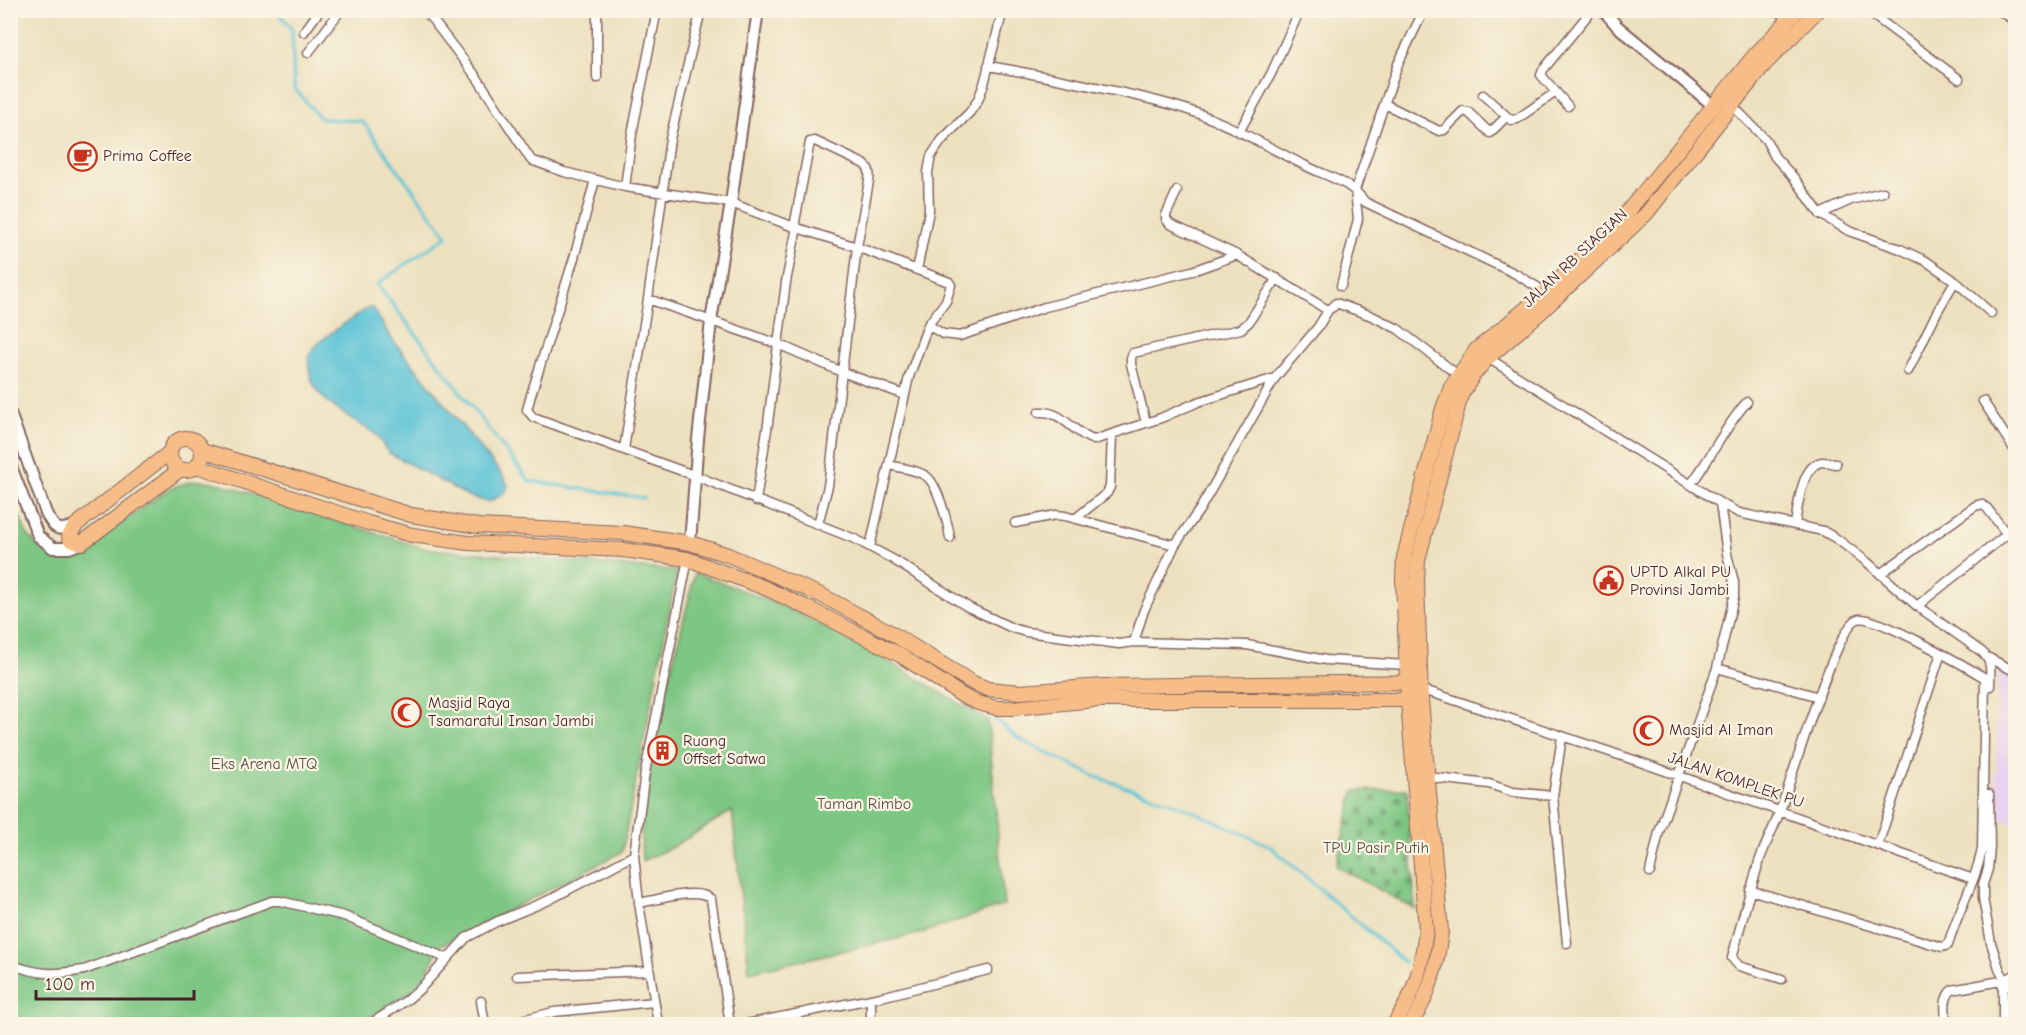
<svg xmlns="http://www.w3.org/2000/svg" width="2026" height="1035" viewBox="0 0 2026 1035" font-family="'Comic Neue',sans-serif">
<defs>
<pattern id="cemetery-stones" width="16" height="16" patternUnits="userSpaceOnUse" patternTransform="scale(1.5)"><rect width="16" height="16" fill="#7dc683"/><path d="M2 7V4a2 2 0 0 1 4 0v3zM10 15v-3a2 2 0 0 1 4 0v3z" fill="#68a06b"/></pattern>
</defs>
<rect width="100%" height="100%" fill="#fcf5e5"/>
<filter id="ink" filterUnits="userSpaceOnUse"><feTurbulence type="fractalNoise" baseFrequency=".0167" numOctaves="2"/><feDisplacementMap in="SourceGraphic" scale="12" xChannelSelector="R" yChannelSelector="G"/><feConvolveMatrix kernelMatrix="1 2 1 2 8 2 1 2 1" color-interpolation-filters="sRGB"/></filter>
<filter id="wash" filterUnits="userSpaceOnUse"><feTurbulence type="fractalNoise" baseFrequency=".008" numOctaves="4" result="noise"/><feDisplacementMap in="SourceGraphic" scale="24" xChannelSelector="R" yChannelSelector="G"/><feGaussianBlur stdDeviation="1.35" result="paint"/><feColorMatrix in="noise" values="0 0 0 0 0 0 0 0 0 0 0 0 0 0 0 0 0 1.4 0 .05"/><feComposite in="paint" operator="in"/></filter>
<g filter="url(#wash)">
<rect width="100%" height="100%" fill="#ece0be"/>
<path fill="#e8d2ee" d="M1998,669L2015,678V825L1995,816Z"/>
<path fill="url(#cemetery-stones)" stroke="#647257" stroke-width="1.5" d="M1407,789L1415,909L1336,866L1354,791Z"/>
<path fill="#7dc683" stroke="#647257" stroke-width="1.5" d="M194,481H207L221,484L423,548L677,571L622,852L441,945L418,987L360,1024H11L10,494L27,534L39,548L53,552H74L102,537L167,490L179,485Z
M695,573C736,588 778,603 817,623C876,651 931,688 988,720L1004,905L922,933L749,972L732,811L672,847L642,861L641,833L658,723Z"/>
<path fill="#5bc3d7" stroke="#527181" stroke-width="1.5" d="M368,308H373L391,338L503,476L508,485L504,494L488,502L468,496L389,453C383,447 381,439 375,434C352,416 311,402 309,368C309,364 308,358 310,354C319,338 352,319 368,308Z"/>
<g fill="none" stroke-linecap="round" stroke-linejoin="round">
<path stroke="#5bc3d7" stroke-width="3" d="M276,10L292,29L294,88L321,119L362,121L447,236L377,284L529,481L644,498
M992,716L1017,738L1094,776L1179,805L1270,846L1404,962"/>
</g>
</g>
<g filter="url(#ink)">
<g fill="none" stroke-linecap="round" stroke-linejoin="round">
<defs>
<path id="minor" d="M425,10L478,79L531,160L564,172L625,187L731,203L794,227L857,247L949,282L951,285L946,301L928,325L909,377L870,547
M597,10V78
M1777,10L1789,19
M1866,10L1959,79
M304,32L320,10
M308,53L341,10
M988,66C1025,72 1062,80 1100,88C1129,94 1159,100 1188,110C1228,123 1266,146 1304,165C1327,177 1349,180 1365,202L1516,274L1545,292
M1483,95L1511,120L1517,119L1556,92
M1385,104L1439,131L1444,130L1463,111L1468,112L1490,133L1506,117
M1568,106L1541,75L1543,70L1592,10
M1733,106L1766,140L1775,157L1795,179L1820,214L1849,231L1900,249L1926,261L1955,281L1991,313
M1239,132L1271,74L1300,10
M595,180L574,258L531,395L527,410L533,417L696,476L855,539L894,560L968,607L1012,628L1026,632L1119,644L1134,642L1247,645L1326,660L1407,665
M625,187L632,134L657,10
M1820,214L1851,200L1883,192
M794,227L810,142L815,141L864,164C870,169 870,173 869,181L857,247L831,464L828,486L818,524
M917,270L929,211L928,172L931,156L942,140L970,112L978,100L984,84L1003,10
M1341,286L1358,219L1355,190L1398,64L1424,10
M648,299L778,344L842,372L905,395
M1329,309L1333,307L1336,303L1372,316L1398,329L1458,375
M928,325L943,334L960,336L1045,307L1192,271L1237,255
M1488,358L1720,503L1739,513L1823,531L1837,539L1867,562L1917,606L1982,652C1993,662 1990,672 1990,686
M1908,371L1937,312L1955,281
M1983,401L2016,452
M1039,412C1063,410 1073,434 1094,440L1161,418L1198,402L1275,378
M1146,423L1131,364V358L1133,353L1241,329L1249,322L1277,278
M624,449L648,299L670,139L701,10
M889,465C900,468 916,469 926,476C938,484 948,524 950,538
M1691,484C1712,457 1724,427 1747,402
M756,501L768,423L786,282L797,227
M1076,518L1107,493L1110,487L1112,435
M1015,523L1056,515L1065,516L1175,545
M1795,524C1798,508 1801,465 1822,462C1826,462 1832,463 1836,464
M1880,574L1975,506L1981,504L1987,508L2006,533
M1917,606L2016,527
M1134,642L1144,610L1175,545L1200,509L1275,378L1318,327L1329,309H1326L1237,255L1170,224L1166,219V215L1177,191
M1989,658L2016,672
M1717,668L1819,697
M1421,691L1433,693L1637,761L1973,879
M1562,737L1553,796L1567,943
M1428,777L1489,784L1513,792L1553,796
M1989,794L1990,847L1988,869L1983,884V898L1991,943L2000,971L2011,988L2014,999V1024
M1878,845L1941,653
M1650,872L1659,832L1717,668L1734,597V582L1727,554L1720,503
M1750,890L1942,947L1948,945C1957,912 1976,882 1982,849L1985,678C1967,667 1874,614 1858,619C1836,625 1791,782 1780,811C1774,828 1765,844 1759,862C1749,894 1740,926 1732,958L1739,966L1782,979
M639,903C658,900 696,887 711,899L730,1024
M10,964C38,975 55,975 84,970L272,901H280L344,916L446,958
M517,976L649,971
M481,1001L485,1024
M370,1024L407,1000L421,988L466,938L496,922L549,900L634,855
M505,1024L554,1012L654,1002
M658,1024L639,903L634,855L645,772L688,559
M746,1024L881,997L988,970
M871,1024V999
M1946,1024C1946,1012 1942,999 1952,990L2006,980L2016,974
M2003,1024V987L2006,980"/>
<path id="tertiary" d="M1603,10L1617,26L1715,107
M2001,10L2016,20
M10,413L46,513C54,529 58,533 76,525
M10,464L38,536L53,548H69L82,543
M690,543L698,439L711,321L731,203L758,10"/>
<path id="trunk" d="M170 454a16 16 0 1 1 32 0a16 16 0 1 1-32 0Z
M202,450L411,515L478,526L623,533L690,543L728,555L821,595L888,631L973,683L988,689L1020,692L1103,686L1420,682
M170,452L76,525L69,536L70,539L82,543L181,469
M197,466L368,523L412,535L468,543L623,550L688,559L765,588L812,610L900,655L963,696L978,703L997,708H1012L1095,700H1421
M1394,1024C1416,992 1421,968 1426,930L1408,701L1403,579L1404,557L1443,408L1451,387L1476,350L1534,302L1616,226L1754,56L1798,10
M1411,1024C1430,994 1437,966 1441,931L1421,700L1417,582L1418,560L1461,395L1474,374L1488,358L1542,311L1646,214L1764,65L1818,10"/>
</defs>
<use href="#minor" stroke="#83635e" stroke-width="11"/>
<use href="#tertiary" stroke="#83635e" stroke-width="14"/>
<use href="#trunk" stroke="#83635e" stroke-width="16"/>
<use href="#minor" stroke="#fff" stroke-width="8"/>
<use href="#tertiary" stroke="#fff" stroke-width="10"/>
<use href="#trunk" stroke="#f7bd88" stroke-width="14"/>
</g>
</g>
<defs>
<symbol id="cafe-ring" viewBox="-11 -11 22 22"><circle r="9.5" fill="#fcf5e5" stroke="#c8321e" stroke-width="1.5"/><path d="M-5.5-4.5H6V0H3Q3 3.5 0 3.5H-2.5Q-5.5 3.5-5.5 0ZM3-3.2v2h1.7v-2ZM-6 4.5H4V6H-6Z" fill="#c8321e"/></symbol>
<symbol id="civic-ring" viewBox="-11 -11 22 22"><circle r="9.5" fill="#fcf5e5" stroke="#c8321e" stroke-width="1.5"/><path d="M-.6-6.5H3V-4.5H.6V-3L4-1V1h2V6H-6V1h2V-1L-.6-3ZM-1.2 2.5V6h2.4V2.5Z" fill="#c8321e"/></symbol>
<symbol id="mosque-ring" viewBox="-11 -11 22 22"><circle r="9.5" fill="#fcf5e5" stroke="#c8321e" stroke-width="1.5"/><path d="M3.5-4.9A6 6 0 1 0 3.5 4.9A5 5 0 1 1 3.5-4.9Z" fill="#c8321e"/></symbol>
<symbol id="building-ring" viewBox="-11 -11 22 22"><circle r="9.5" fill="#fcf5e5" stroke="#c8321e" stroke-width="1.5"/><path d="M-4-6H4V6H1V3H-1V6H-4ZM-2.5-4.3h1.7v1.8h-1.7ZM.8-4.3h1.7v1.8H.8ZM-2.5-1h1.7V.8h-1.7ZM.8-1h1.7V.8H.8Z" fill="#c8321e"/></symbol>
</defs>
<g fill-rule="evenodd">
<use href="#cafe-ring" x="66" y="140" width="33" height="33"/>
<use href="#civic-ring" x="1592" y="564" width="33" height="33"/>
<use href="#mosque-ring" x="390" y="696" width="33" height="33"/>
<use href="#mosque-ring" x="1632" y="714" width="33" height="33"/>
<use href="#building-ring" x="646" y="734" width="33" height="33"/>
</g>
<g text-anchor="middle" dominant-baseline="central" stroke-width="4.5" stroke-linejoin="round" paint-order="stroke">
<g font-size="16" fill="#4a1f2b" stroke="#fcf5e5" text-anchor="start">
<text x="103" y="156">Prima Coffee</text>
<text x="1630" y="572">UPTD Alkal PU<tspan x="1630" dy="18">Provinsi Jambi</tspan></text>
<text x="428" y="703">Masjid Raya<tspan x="428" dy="18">Tsamaratul Insan Jambi</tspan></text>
<text x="1669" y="730">Masjid Al Iman</text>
<text x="683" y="741">Ruang<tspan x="683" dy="18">Offset Satwa</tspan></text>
</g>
<g font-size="16" fill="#4a1f2b" stroke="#fcf5e5">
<text transform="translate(1575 258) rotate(-43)">JALAN RB SIAGIAN</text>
<text transform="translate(1736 780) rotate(19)">JALAN KOMPLEK PU</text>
</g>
<g font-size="16" fill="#595145" stroke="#fcf5e5">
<text x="264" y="764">Eks Arena MTQ</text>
<text x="864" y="804">Taman Rimbo</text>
<text x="1376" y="848">TPU Pasir Putih</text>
</g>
</g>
<rect width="2026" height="1035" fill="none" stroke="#fcf5e5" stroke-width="36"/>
<path d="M36 990v9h158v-9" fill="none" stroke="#4a1f2b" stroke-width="3"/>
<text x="45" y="990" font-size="18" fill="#4a1f2b" stroke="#fcf5e5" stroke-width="4.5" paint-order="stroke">100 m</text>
</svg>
